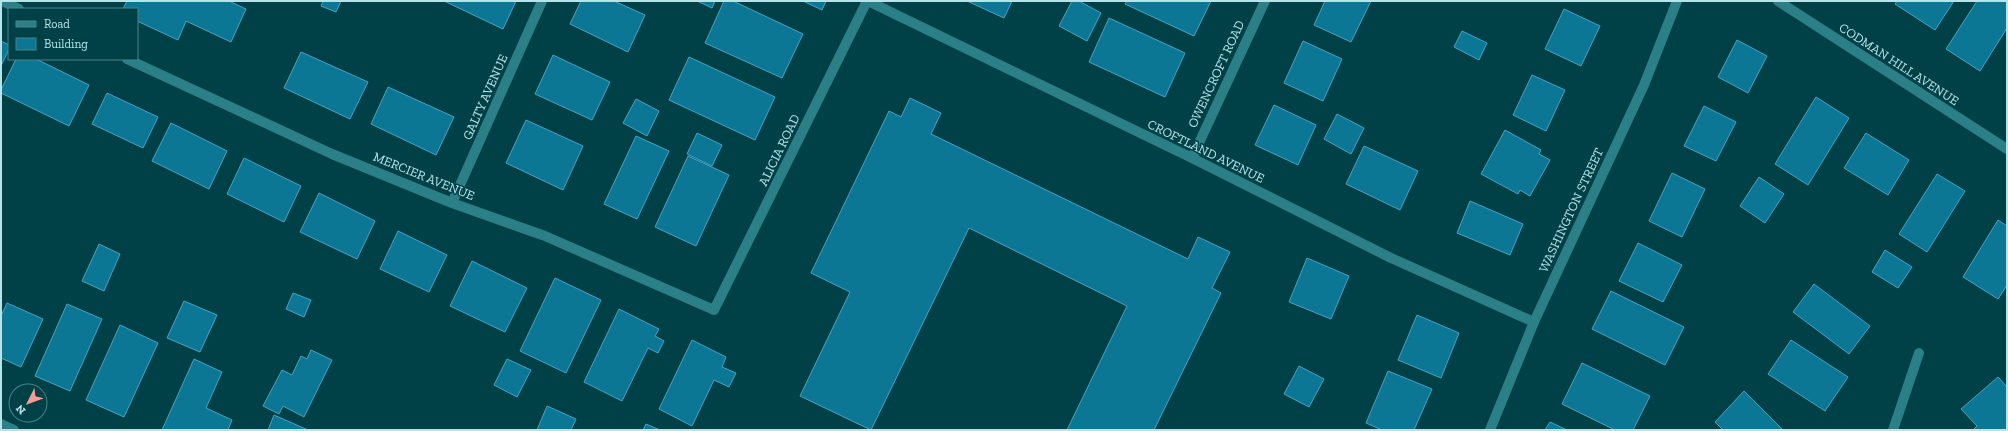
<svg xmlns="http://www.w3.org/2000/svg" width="2008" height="431" viewBox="0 0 2008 431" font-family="'Zilla Slab',serif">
<rect width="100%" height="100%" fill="#004147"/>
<path fill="#0c7695" stroke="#47a3c4" d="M127,1H229L246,9L231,42L186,21L178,40L137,21V9H123Z
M323,1H341L336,12L321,6Z
M444,1H516L503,29Z
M581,1H614L645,15L628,52L570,24Z
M697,1H715L712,8Z
M724,1H733L803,34L782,78L705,43Z
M803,1H826L822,10Z
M967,1H1012L1004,18Z
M1072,1H1079L1101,13L1087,41L1059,26Z
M1127,1H1211L1194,36L1125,4Z
M1325,1H1371L1351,42L1314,25Z
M1897,1H1954L1935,30L1895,4Z
M1977,1H2007V28L1980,71L1946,49Z
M1564,9L1600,26L1581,66L1545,49Z
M1109,18L1185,53L1165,97L1089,62Z
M1462,31L1487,43L1479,60L1454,47Z
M1737,40L1767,56L1748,93L1718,77Z
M1,41L9,45V49L1,66Z
M1303,41L1342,59L1323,101L1284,83Z
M301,52L368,82L350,119L284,88Z
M553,55L610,82L592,120L535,94Z
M689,57L775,97L755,140L669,100Z
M16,59H36L89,85L69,126L1,93V90Z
M1532,75L1565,90L1546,131L1513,115Z
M388,87L454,117L436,155L371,124Z
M107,93L158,117L143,148L92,124Z
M1816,97L1849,118L1808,185L1775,164Z
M910,98L941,113L931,134L1188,259L1198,237L1230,252L1212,288L1221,293L1154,430H1067L1127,306L969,228L871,430L800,396L850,292L811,273L889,111L901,117Z
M636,99L659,111L647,136L623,123Z
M1274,105L1316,125L1298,165L1255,145Z
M1704,106L1736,122L1716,161L1684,146Z
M1337,114L1364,128L1351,154L1324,139Z
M526,120L583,146L563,190L506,163Z
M171,123L227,151L209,189L152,161Z
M1505,130L1541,150L1539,154L1550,160L1530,196L1520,190L1518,194L1481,174Z
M697,133L722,145L712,166L687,154Z
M1866,133L1909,160L1888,195L1844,168Z
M636,136L669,151L637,219L604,204Z
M1364,146L1418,171L1400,210L1346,184Z
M688,156L729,175L696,246L655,227Z
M244,158L301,186L284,222L227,194Z
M1672,173L1705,189L1682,237L1649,221Z
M1937,174L1965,191L1927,252L1899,234Z
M1759,177L1784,194L1765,223L1740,206Z
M319,193L375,221L357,259L300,232Z
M1470,201L1523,224L1510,255L1457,233Z
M1998,220L2007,226V285L1998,299L1963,277Z
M398,231L447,255L429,292L380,269Z
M1638,243L1682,265L1663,302L1619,281Z
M99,244L120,254L104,291L82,281Z
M1885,250L1912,267L1898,288L1872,272Z
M1307,258L1349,276L1331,319L1289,302Z
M472,261L527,288L505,332L450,306Z
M555,278L601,300L566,373L520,351Z
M1814,284L1870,326L1849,354L1793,312Z
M1611,291L1684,327L1665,365L1592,329Z
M293,293L311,300L304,317L286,309Z
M184,301L217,315L200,352L167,338Z
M7,303L43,319L21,367L1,358V316Z
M67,304L102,319L70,391L35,376Z
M619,309L659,329L655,336L664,341L658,353L648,348L622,401L584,382Z
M1417,315L1459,333L1441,378L1398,360Z
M120,325L158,343L124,417L86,400Z
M692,340L726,357L722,367L736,373L729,387L714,380L692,426L659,409Z
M1791,340L1848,377L1825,411L1768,374Z
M311,350L332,360L304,417L283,406L279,414L263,406L282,370L292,375L301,356L307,359Z
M194,359L222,372L206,408L232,420L228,430H162Z
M507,359L531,370L517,397L494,385Z
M1582,363L1650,396L1633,430H1615L1562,404Z
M1299,366L1324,379L1309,407L1284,394Z
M1388,371L1432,389L1414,430H1382L1366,423Z
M1998,377L2007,387V430H1973L1977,426L1961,409Z
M1744,391L1783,430H1723L1715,422Z
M547,406L576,419L571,430H537Z
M274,415L308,430H268Z
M1550,422L1567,430H1545Z
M646,424L660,430H643Z"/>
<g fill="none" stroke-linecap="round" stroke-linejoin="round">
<path stroke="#2b7f87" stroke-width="10" d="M2,1L19,9
M868,1L1192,158L1391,258L1534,322
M1778,1L2007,149
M127,59L332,154L452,203L545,236L714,310L867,1
M1192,158L1265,1
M452,203L542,1
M1,424L14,430
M1893,430L1919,353"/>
<path stroke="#2b7f87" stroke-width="10" d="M1490,430L1534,322L1644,85L1677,1"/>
</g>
<g text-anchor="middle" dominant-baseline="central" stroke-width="3" stroke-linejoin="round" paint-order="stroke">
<g font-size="13" fill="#b5e5ea" stroke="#004147">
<text transform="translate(1899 64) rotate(33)">CODMAN HILL AVENUE</text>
<text transform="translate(1216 74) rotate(-65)">OWENCROFT ROAD</text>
<text transform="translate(485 97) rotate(-66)">GALTY AVENUE</text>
<text transform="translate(779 150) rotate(-64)">ALICIA ROAD</text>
<text transform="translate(1206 151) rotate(26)">CROFTLAND AVENUE</text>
<text transform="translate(424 176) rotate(22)">MERCIER AVENUE</text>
<text transform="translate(1571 210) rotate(-65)">WASHINGTON STREET</text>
</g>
</g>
<rect width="2008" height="431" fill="none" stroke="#b5e5ea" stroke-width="4"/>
<rect x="8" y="8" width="130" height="52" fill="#004147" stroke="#488388"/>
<rect x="16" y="21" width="20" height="6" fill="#2b7f87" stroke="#488388"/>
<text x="44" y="28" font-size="12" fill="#b5e5ea">Road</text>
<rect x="16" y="38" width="20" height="12" fill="#0c7695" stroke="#488388"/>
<text x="44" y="48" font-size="12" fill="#b5e5ea">Building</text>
<g transform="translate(28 403) rotate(228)"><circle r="19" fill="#004147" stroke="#488388"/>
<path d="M0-3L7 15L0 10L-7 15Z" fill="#f59c95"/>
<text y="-6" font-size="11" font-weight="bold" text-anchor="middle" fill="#b5e5ea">N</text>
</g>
</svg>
